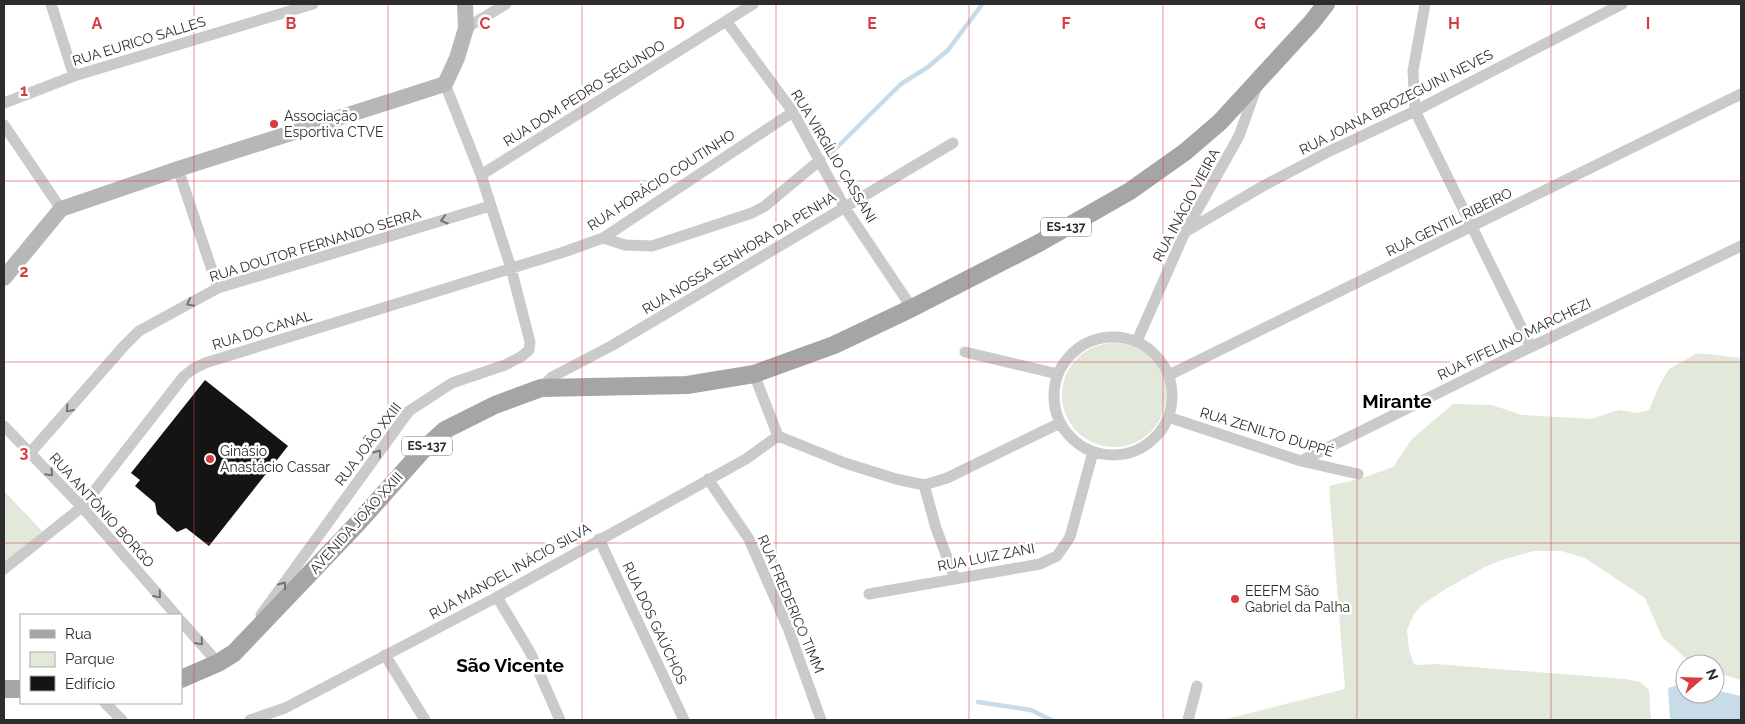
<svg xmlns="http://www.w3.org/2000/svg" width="1745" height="724" viewBox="0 0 1745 724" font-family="Raleway,sans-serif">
<rect width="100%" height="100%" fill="#fff"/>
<path fill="#e2e9db" d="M1062 395a52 52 0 1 1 104 0a52 52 0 1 1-104 0Z
M1696,354C1711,353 1726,357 1741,358V680L1715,672V664H1692L1662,637L1645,598L1585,558L1561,551H1533L1499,561L1483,568L1444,590L1422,605L1414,614L1407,630L1409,650L1414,664L1421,665L1436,664L1625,679L1640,682L1649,690L1651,720H1222L1345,689L1329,486L1359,479L1393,467L1412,439L1453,404L1492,405L1522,415L1591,419L1619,410L1637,413L1649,410L1659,386L1669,369Z
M4,491L42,531L4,565Z"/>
<path fill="#c8dbe8" d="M1685,683V694H1715V690L1741,696V720H1670L1668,688Z"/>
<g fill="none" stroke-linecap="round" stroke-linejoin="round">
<path stroke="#c8dbe8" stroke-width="4.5" d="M829,155L901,84L928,67L948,50L978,10L982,4
M978,702L1031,710L1051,720"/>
</g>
<path fill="#141414" d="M205,380L288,446L209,546L186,528L177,532L157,514L155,503L135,486L140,480L131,473Z"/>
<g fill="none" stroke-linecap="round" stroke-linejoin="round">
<path stroke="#cacaca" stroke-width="11" d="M51,4L74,76
M1425,4L1413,71L1415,111L1531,347
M727,22L793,112L845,208L912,308
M466,28L506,4
M4,103L74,76L313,4
M4,125L61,209
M178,169L218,288
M481,175L753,4
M1185,232L1263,186L1330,151L1415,111L1622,4
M603,238L625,245L652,246L752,213L765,206L820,160
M1054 396a59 59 0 1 1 118 0a59 59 0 1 1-118 0Z
M1137,341L1185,232L1239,136L1257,86
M965,352L1058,374
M754,374L778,436L845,463L896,479L924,485L947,478L1060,423
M1169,375L1741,94
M541,388L552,377L613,345L953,143
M1168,417L1301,461L1358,474
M4,426L82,507L176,615
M30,453L124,346L139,331L218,288L490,206
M1301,461L1531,347L1741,246
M708,479L749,539L788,628L821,720
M924,485L936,528L955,579
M599,539L684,720
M4,569L82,507L184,376L193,369L205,363L564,252L603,238L793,112
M869,594L1040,564L1057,556L1070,537L1093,452
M497,597L530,652L560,720
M261,615L409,411L452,383L505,365L522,356L529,350L530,342L511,268L481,175L445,84
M181,621L218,663
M385,655L425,720
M105,703L122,720
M250,720L285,708L497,597L746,459L778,436
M1188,720L1197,686"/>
<path stroke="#b7b7b7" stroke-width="16" d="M4,278L61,209L178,169L445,84L457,58L466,28L465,4"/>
<path stroke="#a5a5a5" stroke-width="18" d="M181,679L218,663L234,653L357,524L422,451L445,430L495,405L541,388L687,385L754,374L834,345L912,308L1039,243L1130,191L1185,152L1220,122L1312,22L1326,4
M4,689H21"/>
</g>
<defs><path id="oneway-chevron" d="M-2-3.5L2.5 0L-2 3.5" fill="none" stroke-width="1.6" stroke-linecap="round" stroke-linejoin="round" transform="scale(1.25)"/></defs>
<g stroke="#747474">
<use href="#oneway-chevron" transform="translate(444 220) rotate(163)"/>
<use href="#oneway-chevron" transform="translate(190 303) rotate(151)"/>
<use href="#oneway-chevron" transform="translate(69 409) rotate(131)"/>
<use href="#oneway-chevron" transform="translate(378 453) rotate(-54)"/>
<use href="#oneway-chevron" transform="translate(50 473) rotate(47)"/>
<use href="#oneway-chevron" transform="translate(283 585) rotate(-54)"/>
<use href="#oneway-chevron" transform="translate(158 595) rotate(49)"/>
<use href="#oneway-chevron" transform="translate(200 642) rotate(49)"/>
</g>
<path fill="none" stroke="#d83b40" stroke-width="1" stroke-opacity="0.55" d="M194,4V720M388,4V720M582,4V720M776,4V720M969,4V720M1163,4V720M1357,4V720M1551,4V720M4,181H1741M4,362H1741M4,543H1741"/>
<g fill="#d83b40" stroke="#fff" stroke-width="2">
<circle cx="274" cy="124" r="5"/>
<circle cx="210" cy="459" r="5"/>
<circle cx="1235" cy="599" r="5"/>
</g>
<g text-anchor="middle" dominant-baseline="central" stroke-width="5" stroke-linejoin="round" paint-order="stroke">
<g fill="#fff" stroke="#6c6c6c" stroke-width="1">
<rect x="1041" y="217.5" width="50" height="19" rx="4"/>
<rect x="402" y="436.5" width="50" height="19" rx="4"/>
</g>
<g font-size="12" font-weight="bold" fill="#2d2d2d">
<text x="1066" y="227">ES-137</text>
<text x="427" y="446">ES-137</text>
</g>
<g font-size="14" fill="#2d2d2d" stroke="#fff">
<text transform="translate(139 41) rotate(-17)">RUA EURICO SALLES</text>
<text transform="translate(584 93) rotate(-32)">RUA DOM PEDRO SEGUNDO</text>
<text transform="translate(1396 102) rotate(-27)">RUA JOANA BROZEGUINI NEVES</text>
<text transform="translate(834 156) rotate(59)">RUA VIRGÍLIO CASSANI</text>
<text transform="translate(661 180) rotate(-33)">RUA HORÁCIO COUTINHO</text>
<text transform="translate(1186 205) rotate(-62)">RUA INÁCIO VIEIRA</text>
<text transform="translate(1449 222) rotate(-26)">RUA GENTIL RIBEIRO</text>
<text transform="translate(315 245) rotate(-17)">RUA DOUTOR FERNANDO SERRA</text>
<text transform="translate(739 253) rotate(-31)">RUA NOSSA SENHORA DA PENHA</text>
<text transform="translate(262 330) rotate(-17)">RUA DO CANAL</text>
<text transform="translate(1514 339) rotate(-26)">RUA FIFELINO MARCHEZI</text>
<text transform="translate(1267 432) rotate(17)">RUA ZENILTO DUPPÉ</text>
<text transform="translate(368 444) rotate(-53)">RUA JOÃO XXIII</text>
<text transform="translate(102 510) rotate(48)">RUA ANTÔNIO BORGO</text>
<text transform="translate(356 523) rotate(-48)">AVENIDA JOÃO XXIII</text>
<text transform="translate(986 557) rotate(-11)">RUA LUIZ ZANI</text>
<text transform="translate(510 571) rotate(-29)">RUA MANOEL INÁCIO SILVA</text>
<text transform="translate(791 604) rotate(67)">RUA FREDERICO TIMM</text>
<text transform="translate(655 623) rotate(65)">RUA DOS GAÚCHOS</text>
</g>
<g font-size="14" fill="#2d2d2d" stroke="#fff" text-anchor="start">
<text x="284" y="116">Associação<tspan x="284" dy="16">Esportiva CTVE</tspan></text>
<text x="220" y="451">Ginásio<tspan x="220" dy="16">Anastácio Cassar</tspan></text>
<text x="1245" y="591">EEEFM São<tspan x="1245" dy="16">Gabriel da Palha</tspan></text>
</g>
<g font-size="19" font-weight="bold" fill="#000" stroke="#fff">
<text x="1397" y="401">Mirante</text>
<text x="510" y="665">São Vicente</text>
</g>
</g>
<g font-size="16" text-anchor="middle" font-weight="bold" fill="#d83b40" stroke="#fff" stroke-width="5" stroke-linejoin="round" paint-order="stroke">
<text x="97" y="29">A</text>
<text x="291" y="29">B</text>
<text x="485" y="29">C</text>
<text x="679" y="29">D</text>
<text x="872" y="29">E</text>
<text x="1066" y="29">F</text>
<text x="1260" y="29">G</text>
<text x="1454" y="29">H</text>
<text x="1648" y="29">I</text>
<text x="24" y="96">1</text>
<text x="24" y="277">2</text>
<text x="24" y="458">3</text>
</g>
<rect width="1745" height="724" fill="none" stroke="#2d2d2d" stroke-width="10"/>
<rect x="20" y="614" width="162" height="90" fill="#ffffff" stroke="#ababab"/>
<rect x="30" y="630" width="25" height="8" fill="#a5a5a5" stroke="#ababab"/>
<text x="65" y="639" font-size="15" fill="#2d2d2d">Rua</text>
<rect x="30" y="652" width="25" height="15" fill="#e2e9db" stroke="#ababab"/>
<text x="65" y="664" font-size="15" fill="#2d2d2d">Parque</text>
<rect x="30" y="676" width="25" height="15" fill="#141414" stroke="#ababab"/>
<text x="65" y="689" font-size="15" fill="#2d2d2d">Edifício</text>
<g transform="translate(1700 679) rotate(70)"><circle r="24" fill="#ffffff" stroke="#ababab"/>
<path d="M0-4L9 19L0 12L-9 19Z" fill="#d83b40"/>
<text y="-8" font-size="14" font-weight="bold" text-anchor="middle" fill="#2d2d2d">N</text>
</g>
</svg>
